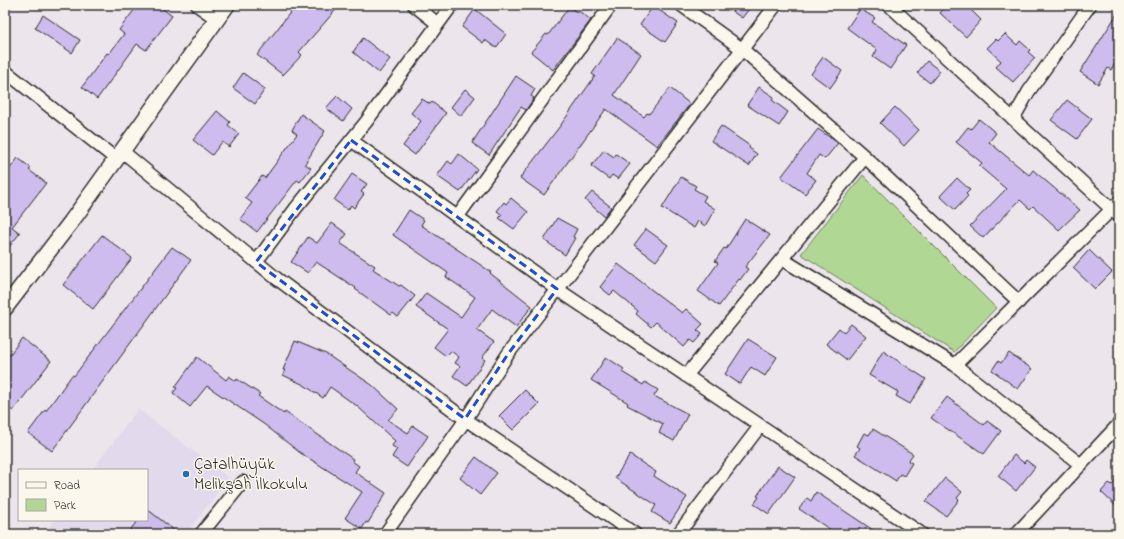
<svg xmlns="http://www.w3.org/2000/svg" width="1124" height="539" viewBox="0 0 1124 539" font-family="'Indie Flower',sans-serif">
<rect width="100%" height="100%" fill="#ede5ec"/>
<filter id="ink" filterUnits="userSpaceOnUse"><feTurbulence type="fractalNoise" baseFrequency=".025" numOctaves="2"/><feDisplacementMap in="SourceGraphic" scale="8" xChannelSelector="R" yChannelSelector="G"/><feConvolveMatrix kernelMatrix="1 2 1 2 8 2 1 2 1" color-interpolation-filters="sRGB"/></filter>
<g filter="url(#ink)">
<path fill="#e3d9ec" d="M138,409L229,478L186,534H44L54,520H147V470H92Z"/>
<path fill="#b0d793" stroke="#6e815f" d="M863,175L996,308L954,352L801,254Z"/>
<path fill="#cdbced" stroke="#2b2b2b" d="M138,5H158L172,16L146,50L137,44L97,99L82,87L107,53L109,54L124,34L119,30Z
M296,5H340L299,52L302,55L283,75L257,55Z
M723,5H752L742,18Z
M947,5H966L981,20L966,37L940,13Z
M653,6L678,23L665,42L640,25Z
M569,7L578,13L579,11L591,20L553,70L531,52L546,34L548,35Z
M475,9L506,34L496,48L485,40L483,43L462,27Z
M860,9L875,18L872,22L906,45L890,69L873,57L877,50L847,28Z
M1119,11V57L1111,70L1108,68L1098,84L1080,72Z
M43,15L80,40L72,53L35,28Z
M1005,34L1017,45L1020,41L1030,50L1028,52L1035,58L1013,82L996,67L1001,61L987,48L996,39L998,41Z
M363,38L390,59L379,73L353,52Z
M617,38L641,54L614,95L644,117L647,113L649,114L670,88L690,104L657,146L606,109L544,195L520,178L560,126L595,76L592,74Z
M823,57L842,71L830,88L811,74Z
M927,61L940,71L930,83L917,73Z
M243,73L265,89L255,104L233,88Z
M516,76L535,89L531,96L534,98L526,110L521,107L489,155L472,143Z
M759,87L774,97L772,100L788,112L779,126L747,105Z
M465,89L475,97L461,116L451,107Z
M337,96L352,109L343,121L326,108Z
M422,99L430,104L432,102L446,113L415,155L403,146L421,121L411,113Z
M1067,100L1092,119L1077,139L1051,120Z
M895,107L919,130L904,146L880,123Z
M217,111L230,122L228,125L239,134L229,147L222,142L212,155L193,140Z
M301,114L325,131L305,164L311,168L300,182L297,180L257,232L240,219L252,203L245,198L262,176L265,178L297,134L292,130Z
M979,119L996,133L989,142L1029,175L1033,170L1080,210L1059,230L1033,206L1030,209L1020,200L983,238L970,226L1006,189L979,166L982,163L956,142L968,127L971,129Z
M721,126L750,146L749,148L757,154L749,166L711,141Z
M818,129L838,143L825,159L819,155L807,173L816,180L805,194L781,177Z
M604,150L614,157L616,154L630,164L618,179L612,175L609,179L591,166Z
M459,154L477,169L460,192L437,176L448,161L452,164Z
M18,158L31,168L29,170L46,183L12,227L20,233L5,252V175Z
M352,174L367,184L361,192L364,194L354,208L351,205L348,210L334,200Z
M681,177L696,186L694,189L706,196L703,201L715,209L705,226L698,221L694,228L662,208Z
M957,178L970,190L966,194L968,196L955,210L940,196Z
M592,192L611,207L604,216L585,200Z
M511,198L528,212L514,229L499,218L502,215L497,211L504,202L506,204Z
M409,210L424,220L421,225L491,272L490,273L532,306L516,327L492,309L477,330L494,342L482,358L485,360L467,386L453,376L460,366L455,363L459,357L451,351L446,356L434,347L448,329L416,307L426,293L461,317L475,297L446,277L448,273L393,235Z
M557,218L577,229L573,237L575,238L565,255L544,240Z
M745,219L770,235L745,267L748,269L740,280L739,279L719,306L698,291L718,263L715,261L724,248L726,249Z
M332,223L347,234L340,243L375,266L373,269L399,286L401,285L415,296L398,317L393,313L391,315L355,289L356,288L316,262L308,273L291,262L308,237L317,243Z
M646,229L668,245L656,261L634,245Z
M102,235L132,258L93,309L63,285Z
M172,247L191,260L52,451L28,433L45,410L46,411L72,375L74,376Z
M1089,250L1112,272L1095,289L1073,268Z
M618,264L682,313L686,309L703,324L697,330L702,334L694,343L690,340L684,347L656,322L651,327L636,314L638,311L614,291L610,295L600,287Z
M851,324L866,336L847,360L826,344L839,328L844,332Z
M22,338L51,361L13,411L5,405V361Z
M748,339L777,357L765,376L751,367L740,384L725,374Z
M295,341L326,354L372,385L398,409L388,420L408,433L413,426L428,436L407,467L392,457L397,449L392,446L395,441L357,406L330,387L323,398L304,385L283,375L285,370H283Z
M883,351L926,379L910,404L896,396L898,392L869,375Z
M1009,353L1032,369L1018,389L992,370L998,361L1001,363Z
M197,357L226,380L229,376L236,381L237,379L260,394L258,396L284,414L285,412L353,459L352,461L359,466L355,472L386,493L368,523L366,522L362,529L345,518L362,492L299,452L265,425L207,386L190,407L173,393L177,388L175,387Z
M606,357L624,369L622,372L643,385L645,382L658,390L654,396L688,414L674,441L659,433L663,424L627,405L628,403L591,380Z
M525,390L539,404L513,430L499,416Z
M947,397L984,425L987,421L1001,431L984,454L931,418Z
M873,429L913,454L908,461L912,463L904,476L900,474L896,481L855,455L860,448L857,446L864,433L869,435Z
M630,455L656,472L654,476L687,497L670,523L652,512L656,505L615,478Z
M1014,455L1024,463L1026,460L1035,467L1016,491L998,476Z
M476,457L497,473L480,495L460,478Z
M778,466L795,477L769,514L754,504L759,497L757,496Z
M1119,477V509L1101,492L1109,483L1112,485Z
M945,478L962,492L957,498L959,500L946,516L926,502Z
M816,492L879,534H837L799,509L807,498L811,501Z
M147,509L179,534H127L138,520H147Z"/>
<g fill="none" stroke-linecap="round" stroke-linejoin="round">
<defs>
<path id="minor" d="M197,5L217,19
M414,5L438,24
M681,5L742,49L865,157L1019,302
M889,5L1119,216
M5,71L116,159
M1013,119L1029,91L1090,5
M351,140L557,289L922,534
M122,151L276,278L465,419L635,534
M458,216L611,5
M782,259L955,365L1081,465
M256,262L296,208L366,122L452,5
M955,365L1119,202
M686,376L865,157
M201,534L243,482
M385,534L464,422L508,354L776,5
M678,534L760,426
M1016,534L1119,424"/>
<path id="tertiary" d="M5,308L71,222L227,5"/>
</defs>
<use href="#minor" stroke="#2b2b2b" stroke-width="15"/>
<use href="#tertiary" stroke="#2b2b2b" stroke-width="18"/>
<use href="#minor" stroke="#fbf7ec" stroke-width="12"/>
<use href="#tertiary" stroke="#fbf7ec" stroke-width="15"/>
</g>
</g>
<path fill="none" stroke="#1d4ed8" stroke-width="3" stroke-dasharray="8 5" stroke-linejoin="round" d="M351,140L557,289L508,354L465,419L256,262Z"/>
<circle fill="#1f6fb2" stroke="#fbf7ec" stroke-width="1.5" cx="186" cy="474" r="4"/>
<g text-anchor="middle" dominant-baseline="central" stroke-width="3" stroke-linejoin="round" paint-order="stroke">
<g font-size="17" fill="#2b2b2b" stroke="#fbf7ec" text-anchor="start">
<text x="194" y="464">Çatalhüyük<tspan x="194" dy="20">Melikşah İlkokulu</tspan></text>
</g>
</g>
<rect width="1124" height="539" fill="none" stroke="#fbf7ec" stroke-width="20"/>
<rect x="10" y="10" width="1104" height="519" fill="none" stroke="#2b2b2b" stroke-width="1.5" filter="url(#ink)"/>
<rect x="18" y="469" width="130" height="52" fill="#fbf7ec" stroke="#a8a59f"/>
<rect x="26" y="482" width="20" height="6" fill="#fbf7ec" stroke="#a8a59f"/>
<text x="54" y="489" font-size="12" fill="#2b2b2b">Road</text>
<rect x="26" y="499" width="20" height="12" fill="#b0d793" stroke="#a8a59f"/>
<text x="54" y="509" font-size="12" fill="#2b2b2b">Park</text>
</svg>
